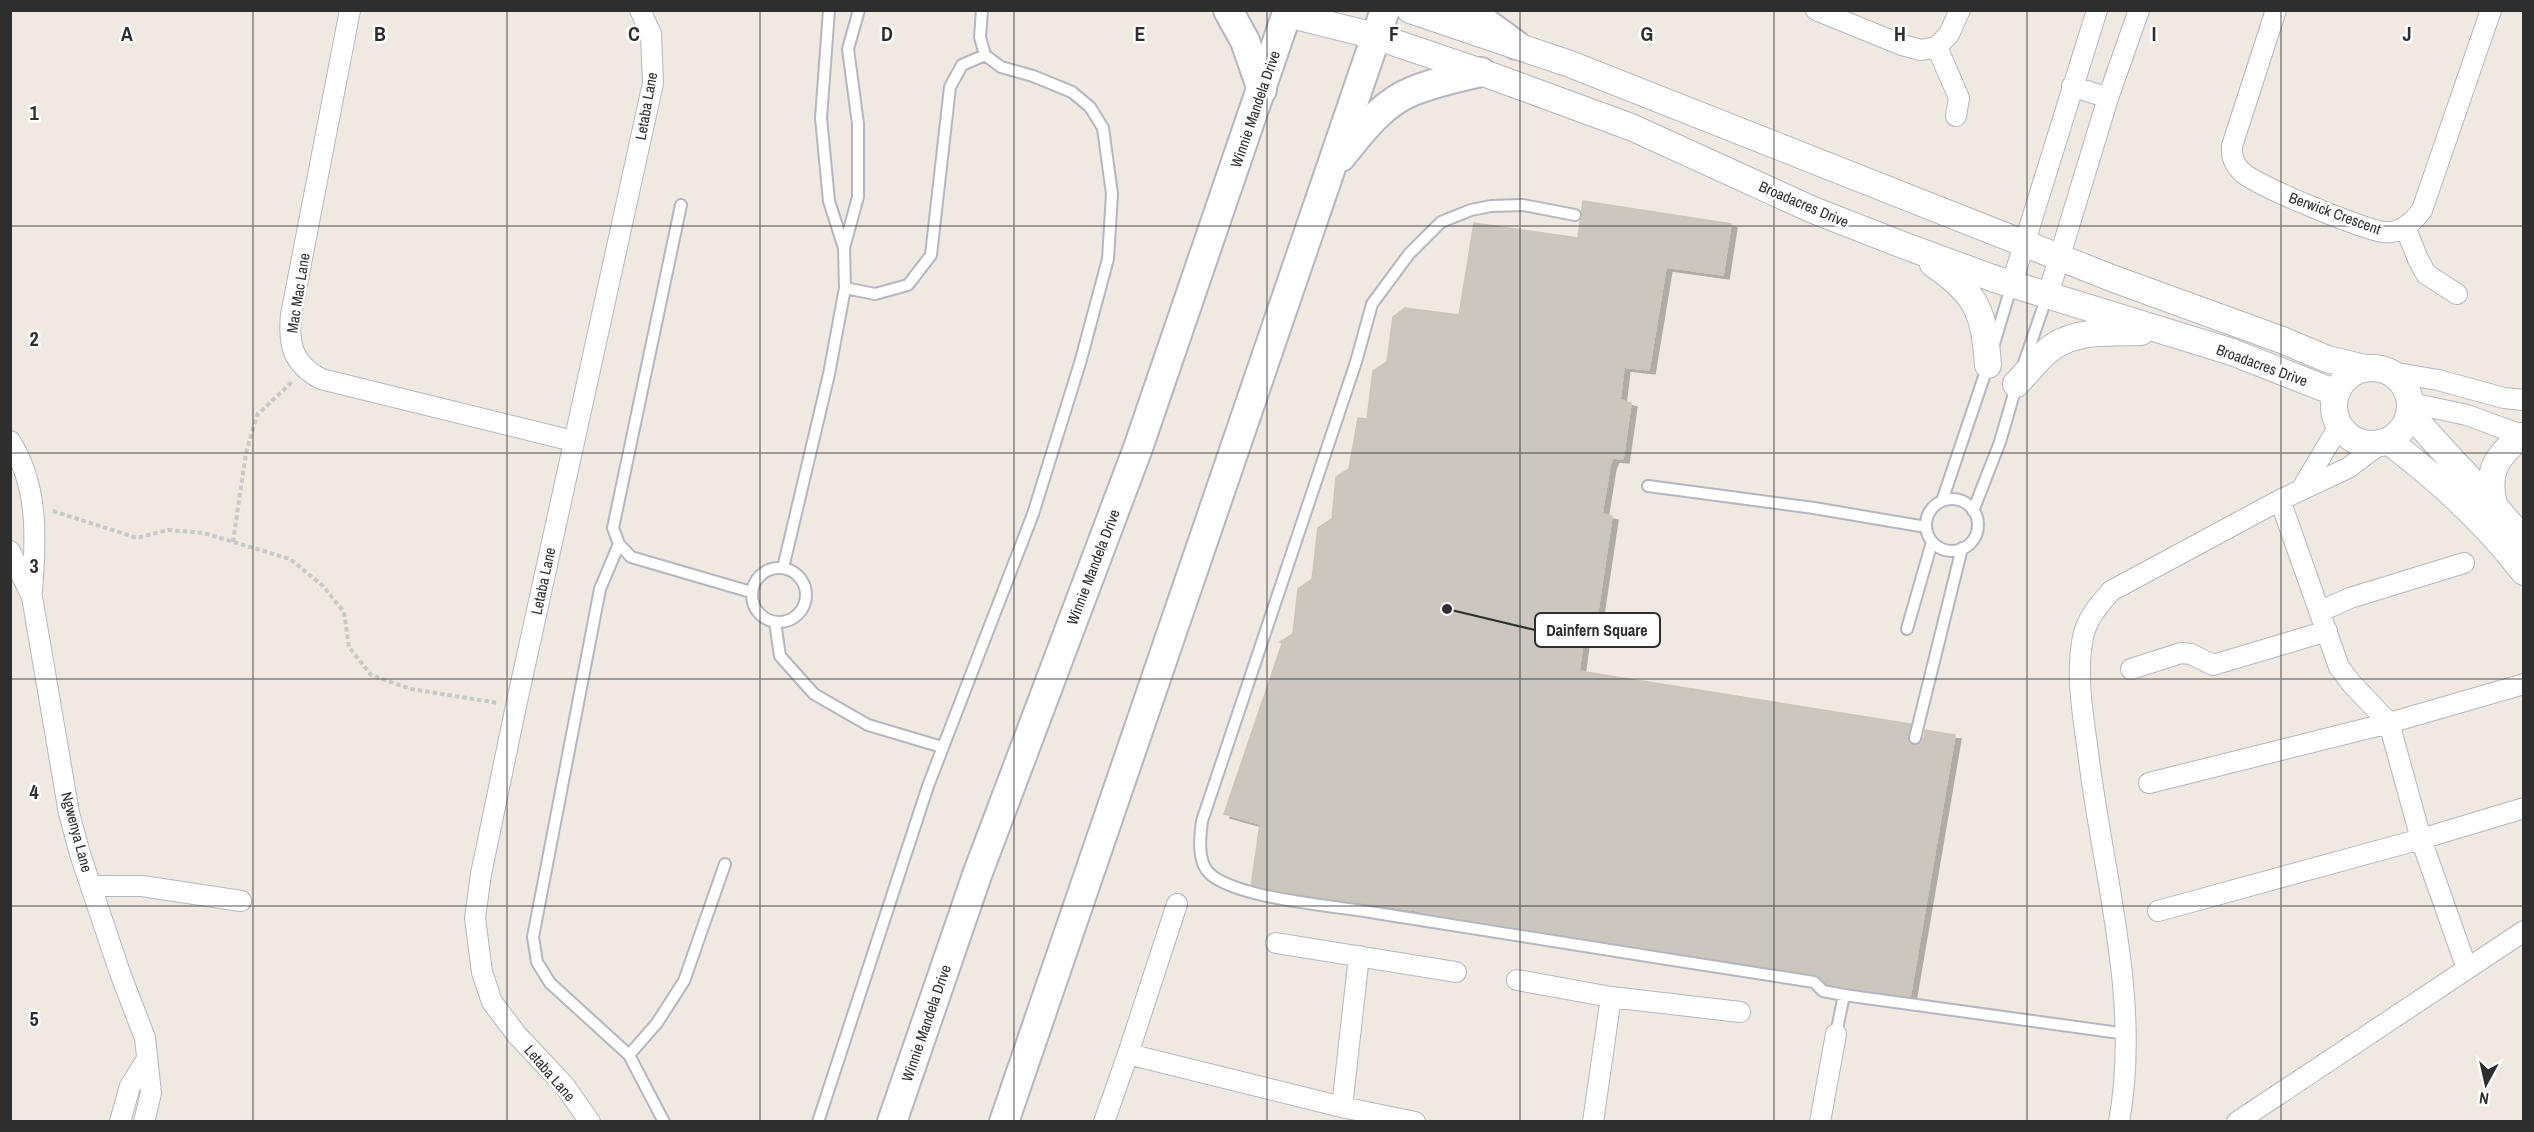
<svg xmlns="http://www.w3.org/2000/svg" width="2534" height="1132" viewBox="0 0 2534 1132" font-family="'Archivo Narrow',sans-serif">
<defs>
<filter id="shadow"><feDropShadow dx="6" dy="4" stdDeviation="0" flood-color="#0004"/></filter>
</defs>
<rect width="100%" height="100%" fill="#efe9e1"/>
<path fill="#cbc7bf" stroke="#cbc5ba" stroke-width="1.5" filter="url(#shadow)" d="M1583,201L1731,224L1723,275L1666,267L1649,370L1624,367L1620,400L1631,403L1623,459L1613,458L1610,465L1602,514L1612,516L1595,630L1585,628L1579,671L1911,724L1909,736L1924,739L1925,730L1955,735L1909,1003L1824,989L1825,981L1419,919L1420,911L1251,887L1260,824L1224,814L1282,644L1280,642L1293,634L1298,589L1312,579L1318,528L1332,519L1336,477L1349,469L1358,418L1367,419L1373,371L1387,362L1393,317L1405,308L1459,315L1474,223L1578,238Z"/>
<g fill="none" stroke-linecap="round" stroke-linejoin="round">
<defs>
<path id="service" d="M829,10L821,118L829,201L844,248
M681,205L613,528L619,544L631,557L751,592
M1575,215L1523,205L1491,206L1471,210L1441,222L1409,254L1372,304L1356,362L1202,821C1200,836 1197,861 1209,873C1236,899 1337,906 1376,913C1522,937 1668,959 1814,982L1823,991L1844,995L2127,1034
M845,288L875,294L908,285L931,255L950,87L962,65L985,55
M1993,347L2012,284
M2023,366L2047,296
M1648,486L1814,508L1926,527
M1926 525a26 26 0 1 1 52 0a26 26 0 1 1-52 0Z
M1942,501L1988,365
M1973,511L2000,442L2017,383
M619,544L600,589L533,937L537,962L550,983L629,1055L664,1122
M752 595a27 27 0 1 1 54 0a27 27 0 1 1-54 0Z
M783,568L829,374L845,288L844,248L858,197V124L848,49L859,10
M775,622L780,656L814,694L868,725L942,747
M1907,629L1932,542
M1915,738L1962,548
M1836,1034L1844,995
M629,1055L657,1023L684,981L725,864
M818,1122L928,786L1033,514L1080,363L1108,259L1112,194L1103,128L1090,107L1072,92L1033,76L1001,67L985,55L980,37L982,10"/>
<path id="minor" d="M350,10L291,315C288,345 293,364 321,379L573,441
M1816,10L1902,45L1921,50L1937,47L1949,34L1960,10
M2276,10L2232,146C2231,156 2234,164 2241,171C2253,185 2365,230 2384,232C2401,234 2413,222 2422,210L2491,10
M1937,47L1959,98L1956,116
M2072,86L2108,98
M2405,227L2418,259L2426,274L2457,294
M2012,283L2097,10
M2048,295L2108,98L2139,10
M2391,372L2438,380L2504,398L2524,400
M2411,403L2467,415L2524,436
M10,441C39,486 36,540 32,591
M2301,490L2339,426
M2280,500L2339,667L2351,683L2389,723L2421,839L2467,969
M10,551L32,597L69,813L80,854L120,973L145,1038L151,1093L144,1122
M2321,611L2350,598L2464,563
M2131,669L2181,653L2191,654L2213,665L2327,631
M2149,783L2389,723L2524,684
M92,886H142L241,901
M2158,911L2421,839L2524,808
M1276,943L1456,972
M1517,980L1611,997L1740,1012
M1128,1054L1177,904
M1342,1107L1359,956
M120,1122L130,1086L147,1059
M590,1122L564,1085L517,1035L492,1002L482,972L475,918L481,874L516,706L653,83L651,34L640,10
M1104,1122L1128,1054L1342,1107L1415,1122
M1593,1122L1611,997
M1820,1122L1836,1034
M2119,1122C2141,1001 2104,879 2089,760C2084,720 2075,677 2083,637C2087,618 2099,605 2111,591L2280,500L2348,468L2380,444
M2237,1122L2524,931"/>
<path id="tertiary" d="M1410,10L1570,64L2114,279L2282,340L2327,359L2365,368
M1287,14L1375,36L1481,72L1631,127L1813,210L1908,247L1995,279L2232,352L2336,393
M1933,264C1978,294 1984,313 1988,365
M2334 406a38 38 0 1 1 76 0a38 38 0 1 1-76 0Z
M2016,384C2030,370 2043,351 2061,342C2085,330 2116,333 2141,332
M2410,413C2447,457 2488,496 2524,541
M2388,441C2439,479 2485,522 2524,572
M2494,505C2486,472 2496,456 2522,436"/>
<path id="secondary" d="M1228,10L1245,41L1262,90
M1468,10L1516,45
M1341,157C1361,132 1382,103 1413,91C1435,82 1458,77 1481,72
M892,1122L977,875L1138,448L1288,10
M1004,1122L1385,10"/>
</defs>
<use href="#service" stroke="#b4b7c1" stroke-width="14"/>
<use href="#minor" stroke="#b4b7c1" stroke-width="22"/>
<use href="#tertiary" stroke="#b4b7c1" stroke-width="28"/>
<use href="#secondary" stroke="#b4b7c1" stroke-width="32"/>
<path stroke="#c9c9c9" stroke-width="4" stroke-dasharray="4.5 3" stroke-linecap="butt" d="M53,511L137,538L168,530L204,533L290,559L323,586L344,612L349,647L371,675L411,689L498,703
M233,542L246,453L257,415L292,382"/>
<use href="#service" stroke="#fff" stroke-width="10"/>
<use href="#minor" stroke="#fff" stroke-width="20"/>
<use href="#tertiary" stroke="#fff" stroke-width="26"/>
<use href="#secondary" stroke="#fff" stroke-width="28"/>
</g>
<path fill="none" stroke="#2e2e2e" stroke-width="1.5" stroke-opacity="0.55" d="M253,10V1122M507,10V1122M760,10V1122M1014,10V1122M1267,10V1122M1520,10V1122M1774,10V1122M2027,10V1122M2281,10V1122M10,226H2524M10,453H2524M10,679H2524M10,906H2524"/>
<g text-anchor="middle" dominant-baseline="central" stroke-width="5" stroke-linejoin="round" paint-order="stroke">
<g font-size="15" fill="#2e2e2e" stroke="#fff">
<text transform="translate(646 106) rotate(-80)">Letaba Lane</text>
<text transform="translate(1255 109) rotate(-71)">Winnie Mandela Drive</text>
<text transform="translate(1804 204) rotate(23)">Broadacres Drive</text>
<text transform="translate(2335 213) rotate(20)">Berwick Crescent</text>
<text transform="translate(298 293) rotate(-81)">Mac Mac Lane</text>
<text transform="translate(2262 365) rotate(20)">Broadacres Drive</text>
<text transform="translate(1093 567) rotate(-69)">Winnie Mandela Drive</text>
<text transform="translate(543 581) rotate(-78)">Letaba Lane</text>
<text transform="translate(77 832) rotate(75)">Ngwenya Lane</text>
<text transform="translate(926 1023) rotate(-71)">Winnie Mandela Drive</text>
<text transform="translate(550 1073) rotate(49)">Letaba Lane</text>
</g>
</g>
<g font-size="20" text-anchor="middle" font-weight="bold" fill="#2e2e2e" stroke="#fff" stroke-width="5" stroke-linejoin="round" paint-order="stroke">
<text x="127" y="41">A</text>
<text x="380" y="41">B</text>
<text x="634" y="41">C</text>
<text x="887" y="41">D</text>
<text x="1140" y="41">E</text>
<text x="1394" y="41">F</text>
<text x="1647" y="41">G</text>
<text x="1900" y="41">H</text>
<text x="2154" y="41">I</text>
<text x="2407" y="41">J</text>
<text x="34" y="120">1</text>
<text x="34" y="346">2</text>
<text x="34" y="573">3</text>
<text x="34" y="799">4</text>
<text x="34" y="1026">5</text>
</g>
<path fill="none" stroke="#2e2e2e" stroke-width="2" d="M1447 609L1535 630"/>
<circle fill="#2e2e2e" stroke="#fff" stroke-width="2" cx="1447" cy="609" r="6"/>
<rect fill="#fff" stroke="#2e2e2e" stroke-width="2" x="1535" y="613" width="125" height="34" rx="6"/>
<g font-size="16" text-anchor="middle" font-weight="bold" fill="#2e2e2e">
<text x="1597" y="636">Dainfern Square</text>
</g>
<rect width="2534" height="1132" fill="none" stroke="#2e2e2e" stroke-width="24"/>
<g transform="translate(2486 1084) rotate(188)" stroke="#ffffff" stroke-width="4.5" paint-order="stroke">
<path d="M0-4.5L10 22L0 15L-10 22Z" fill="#2e2e2e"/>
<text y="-9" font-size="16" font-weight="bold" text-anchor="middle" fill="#2e2e2e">N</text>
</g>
</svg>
